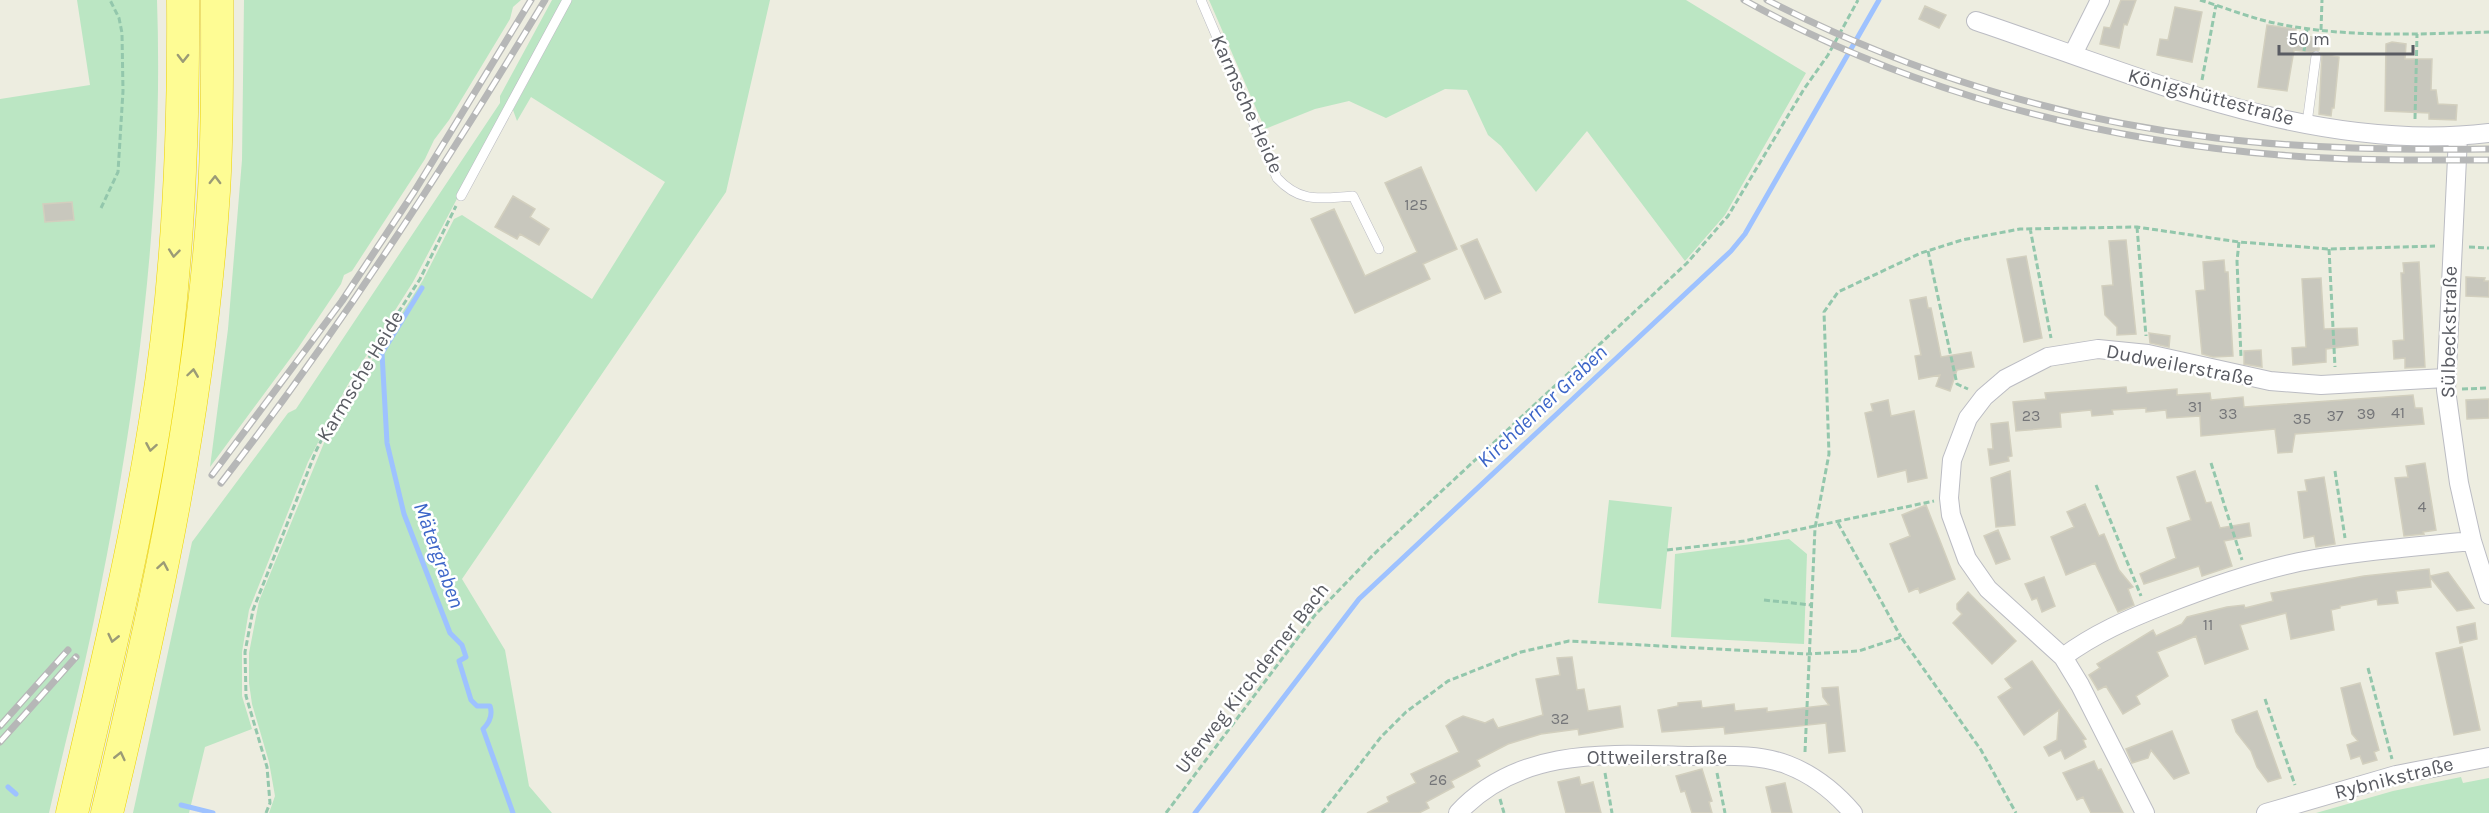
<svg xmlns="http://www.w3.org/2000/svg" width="2489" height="813" viewBox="0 0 2489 813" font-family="Karla,sans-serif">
<rect width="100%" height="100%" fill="#edede0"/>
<path fill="#bbe6c3" d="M77,0H157C164,201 138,404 98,600C84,672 65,742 49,813H0V99L90,85Z
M244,0H521L513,7L510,19L449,120L434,140L425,159L352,271L344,275L341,284L298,348L210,467L228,329L242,160Z
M552,0H562L413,282L347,386L308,462L249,610L242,652V696L252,729L205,747L189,813H133L192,542L288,413L296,409L500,103V96Z
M572,0H770L726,192L462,579L505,650L529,786L552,813H269L275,796L269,762L252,704L249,683V653L259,601L333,421L423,280L454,219L462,215L592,299L665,182L531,97L517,121L513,110Z
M1209,0H1686L1806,73L1725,215L1685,261L1587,131L1536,192L1501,146L1488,135L1467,90L1445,89L1386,118L1349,101L1315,109L1265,129Z
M1609,500L1672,507L1661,609L1598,603Z
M1789,539L1807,554L1804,644L1671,637L1675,554Z
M2461,777L2463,783L2489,778V813H2316L2393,791Z"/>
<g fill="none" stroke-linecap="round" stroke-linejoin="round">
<path stroke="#9ec2ff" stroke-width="5" d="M422,288L382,353L387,443L404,514L450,633L462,645L466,657L459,661L471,700L477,706H490C493,715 489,723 483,729L513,813
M8,787L16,794
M181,805L213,813
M1195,813L1359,599L1731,251L1745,234L1879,0"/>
</g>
<path fill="#c8c7bd" stroke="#d2cfbe" stroke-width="1.5" d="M2121,0H2136L2127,25L2124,24L2119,48L2100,44L2104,27L2110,28Z
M1925,6L1946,15L1939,28L1919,19Z
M2175,7L2202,12L2192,62L2157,55L2160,39L2168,40Z
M2267,25L2296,29V35L2320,38L2319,50L2311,52L2294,50L2287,91L2258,87Z
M2392,42L2406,44L2405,59H2432L2431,90H2436L2438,104L2457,105L2456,120L2429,119V113L2385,111L2386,44Z
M2322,54L2339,57L2334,108H2332L2331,116L2319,114Z
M1421,167L1457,249L1423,264L1430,279L1355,313L1311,219L1334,209L1365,276L1417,252L1385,183Z
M513,196L535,209L530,217L549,229L539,245L520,234L517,239L495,227Z
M72,202L74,220L45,222L43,204Z
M1477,239L1501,292L1485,299L1461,246Z
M2126,240L2136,334L2117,335V327L2105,315L2102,286L2113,285L2109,241Z
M2026,256L2042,338L2024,342L2007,259Z
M2224,260L2225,272H2228L2233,356L2213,357L2202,354L2196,291L2205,290L2203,262Z
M2419,262L2425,367L2405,368V358L2394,359L2393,341L2404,340L2401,273H2404L2403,263Z
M2466,277L2485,278L2484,281H2489V297L2466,296Z
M2321,278L2324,329L2357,328L2358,345L2326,349V362L2293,365L2292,348L2306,347L2302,279Z
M1926,297L1928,308H1931L1941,357L1971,352L1974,367L1957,370L1950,391L1936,386L1940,375L1919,379L1915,356L1921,355L1910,300Z
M2149,333L2170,336L2169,347L2150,343Z
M2261,350L2262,367L2244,364V351Z
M2126,387L2127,393L2177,389V395L2210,393L2211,400L2243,397L2244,407L2413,395L2415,408H2422L2424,424L2295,434L2292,452L2278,453L2275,429L2201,436L2200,416L2167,418L2166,410L2146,412V408L2112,410L2113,414L2092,416L2091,410L2060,413L2061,427L2016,431L2013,402L2046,399L2045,393Z
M2489,399V418L2467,419L2466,400Z
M1888,400L1891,416L1914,411L1927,478L1908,482L1906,470L1878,477L1865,413L1873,411L1871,404Z
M2008,422L2012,456L2008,457L2009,461L1990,465L1988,449H1993L1991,424Z
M2425,463L2436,530L2423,532L2424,534L2404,536L2395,478L2408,477L2406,466Z
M2010,471L2015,525L1996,527L1991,478Z
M2195,471L2206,503L2211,502L2220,528L2249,523L2251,536L2224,541L2232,566L2202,576L2199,566L2144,584L2140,574L2176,558L2167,528L2191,520L2177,477Z
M2324,477L2335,544L2316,547L2314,536L2304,538L2298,492L2307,491L2305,480Z
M2085,504L2099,536L2104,534L2119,570L2133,587L2128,589L2134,605L2118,612L2095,563L2066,575L2051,537L2074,527L2067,512Z
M1926,505L1955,579L1920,593L1918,588L1909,592L1890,544L1910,536L1902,515Z
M1998,530L2010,559L1996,564L1984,536Z
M2429,569L2430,576L2448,572L2474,608L2457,611L2430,577L2431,587L2396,591L2398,603L2378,605L2377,599L2340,606V608L2331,610L2334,630L2291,639L2286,613L2240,625L2248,649L2205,664L2196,636L2157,652L2168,676L2136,696L2140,704L2123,714L2106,686L2098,690L2089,675L2100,668L2097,664L2153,630L2156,636L2182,624L2187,617L2227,607L2244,605L2245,608L2273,601L2271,593L2364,576Z
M2044,577L2055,606L2042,612L2037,598L2032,600L2025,584Z
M1968,592L2016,641L1992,664L1953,623L1962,614L1957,609V604Z
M2475,623L2477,639L2460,643L2457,627Z
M2462,647L2480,730L2454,735L2436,653Z
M1572,657L1577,690L1584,689L1588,711L1620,706L1623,727L1579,735L1578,729L1541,734L1508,744L1477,760L1480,766L1451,781L1454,787L1426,802L1429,808L1419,813H1367L1389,802L1387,797L1416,783L1411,774L1459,752L1446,726L1453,721L1463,716L1485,723L1493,719L1498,728L1543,715L1536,679L1560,675L1557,658Z
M2032,661L2086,739L2083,740L2086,747L2065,759L2061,750L2049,756L2044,747L2057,740L2059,710L2024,735L1998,697L2012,688L2005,679Z
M2360,683L2379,750L2374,752L2377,760L2363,764L2360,756L2351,759L2347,745L2358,741L2352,734L2341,688Z
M1838,687L1845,751L1829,753L1826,723L1725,734L1724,727L1662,732L1658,710L1678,706V703L1701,701L1702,708L1734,704L1735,711L1767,708V712L1829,705L1823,697L1822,688Z
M2257,711L2281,778L2268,782L2257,767L2251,751L2236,732L2232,720Z
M2172,731L2189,773L2174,779L2151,750L2148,758L2132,763L2126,749Z
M2094,761L2098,770L2101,769L2123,813H2091L2083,797L2077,800L2063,773Z
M1702,769L1712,801L1709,802L1712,813H1692L1685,791L1681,792L1676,776Z
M1579,777L1581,785L1593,782L1601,813H1566L1558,782Z
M1785,783L1792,813H1772L1766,787Z"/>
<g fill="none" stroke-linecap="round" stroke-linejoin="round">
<defs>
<path id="service" d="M1201,0L1277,178C1301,204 1321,198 1353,196L1379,249
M2307,123L2316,56
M461,196L567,0"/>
<path id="minor" d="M1976,21C2140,76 2312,154 2489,133
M2073,54L2100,0
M2458,137L2446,390L2459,483L2472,541L2489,595
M2063,657C2094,634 2128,619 2164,605C2207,588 2253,572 2299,562C2356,551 2414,547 2472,541
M1458,813C1519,747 1607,754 1688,756C1721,756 1757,753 1788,765C1814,775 1835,792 1853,813
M2145,813L2080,685L2063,657L1988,589L1967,559L1951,515L1949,498L1952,460L1968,418L1984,397L2005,379L2048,357L2098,349L2148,354L2270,381L2321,385L2445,378
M2266,813L2396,775L2489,757"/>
<path id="trunk" d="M72,813C102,683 134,553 155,422C178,284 184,139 183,0
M107,813C156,608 201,402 214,191C218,128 217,63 217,0"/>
</defs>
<use href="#service" stroke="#bbbcc3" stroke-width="10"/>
<use href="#minor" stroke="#bbbcc3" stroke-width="20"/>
<use href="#trunk" stroke="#edd100" stroke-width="33"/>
<path stroke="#93c7ac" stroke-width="3" stroke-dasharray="6 3" stroke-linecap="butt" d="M2200,0C2226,8 2253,19 2279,24C2349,38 2419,34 2489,32
M2321,30L2322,0
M2304,51L2307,29
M2202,80L2216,5
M2415,119L2417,34
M101,208L118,172L123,91L122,33L119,18L110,0
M2137,227L2146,336
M2030,228L2051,338
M2239,242L2237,261L2241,357
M2469,247L2489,248
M2329,249L2335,367
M1928,251L1957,384L1968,389
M2462,389L2489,388
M2211,463L2242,560
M2335,471L2345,538
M2096,485L2141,596
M1838,523L1901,637
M1667,550L1744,541L1934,501
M1764,600L1811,605
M2368,668L2392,759
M2265,699L2295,785
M1805,752L1815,528L1829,454L1824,312L1838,292L1921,253L1962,240L2020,229L2137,227L2239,242L2329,249L2435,246
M1605,773L1612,813
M1717,773L1725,813
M1500,799L1504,813
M266,813L270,803L267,767L246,696L245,652L253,610L316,451L339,404L420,279L456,206
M1166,813L1315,615L1373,555L1687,263L1728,216L1804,89L1828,55L1858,0
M1322,813L1381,737L1406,712L1448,681L1521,652L1569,641L1808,654L1859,651L1901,637L1981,750L2016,813"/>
<use href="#service" stroke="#fff" stroke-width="9"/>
<use href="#minor" stroke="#fff" stroke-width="18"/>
<use href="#trunk" stroke="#fefc94" stroke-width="32"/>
<defs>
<path id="rail" d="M1744,0C1908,91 2094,140 2280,155C2350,161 2420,160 2489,160
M1767,0C1907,72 2060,120 2216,138C2307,149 2398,150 2489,149
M212,475L342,301L414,192L531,0
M221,483C340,329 445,166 545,0
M0,726L68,650
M0,742L76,657"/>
</defs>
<use href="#rail" stroke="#b6b7b7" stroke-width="7"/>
<use href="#rail" stroke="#fff" stroke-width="4.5" stroke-dasharray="14" stroke-linecap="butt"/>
</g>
<defs><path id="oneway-chevron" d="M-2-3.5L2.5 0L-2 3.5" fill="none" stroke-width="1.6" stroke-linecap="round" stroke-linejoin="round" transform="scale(1.5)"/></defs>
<g stroke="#9b9b76">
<use href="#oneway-chevron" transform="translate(183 58) rotate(91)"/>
<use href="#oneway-chevron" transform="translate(215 180) rotate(-89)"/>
<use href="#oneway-chevron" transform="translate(174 253) rotate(96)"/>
<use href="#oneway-chevron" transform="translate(193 373) rotate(-82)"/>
<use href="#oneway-chevron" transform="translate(151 447) rotate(100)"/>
<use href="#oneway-chevron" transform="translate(163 566) rotate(-80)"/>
<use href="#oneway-chevron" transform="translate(113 638) rotate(103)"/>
<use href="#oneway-chevron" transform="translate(120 756) rotate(-77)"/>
</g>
<g text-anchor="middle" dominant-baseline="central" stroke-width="5" stroke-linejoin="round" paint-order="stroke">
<g font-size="16" fill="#757679">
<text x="1416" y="204">125</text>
<text x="2195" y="406">31</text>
<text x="2398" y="412">41</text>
<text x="2228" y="413">33</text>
<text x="2366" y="413">39</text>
<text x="2031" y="415">23</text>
<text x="2335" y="415">37</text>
<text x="2302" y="418">35</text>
<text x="2422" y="506">4</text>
<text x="2208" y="624">11</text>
<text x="1560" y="718">32</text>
<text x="1438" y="779">26</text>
</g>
<g font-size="20" fill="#595b62" stroke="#fff">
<text transform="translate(2211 97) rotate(15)">Königshüttestraße</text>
<text transform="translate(1247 104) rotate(66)">Karmsche Heide</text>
<text transform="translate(2449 332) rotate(-89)">Sülbeckstraße</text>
<text transform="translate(2180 365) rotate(11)">Dudweilerstraße</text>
<text transform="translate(360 376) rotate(-59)">Karmsche Heide</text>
<text transform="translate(1252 678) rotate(-52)">Uferweg Kirchderner Bach</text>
<text x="1657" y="757">Ottweilerstraße</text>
<text transform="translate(2394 778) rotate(-14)">Rybnikstraße</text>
</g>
<g font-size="21" font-style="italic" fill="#3c65c8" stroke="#fff">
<text transform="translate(1542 406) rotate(-43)">Kirchderner Graben</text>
<text transform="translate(439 555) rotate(70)">Mätergraben</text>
</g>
</g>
<path d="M2279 45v9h134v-9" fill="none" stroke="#595b62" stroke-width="3"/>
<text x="2288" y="45" font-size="18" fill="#595b62" stroke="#ffffff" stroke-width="4.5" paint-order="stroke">50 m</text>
</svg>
